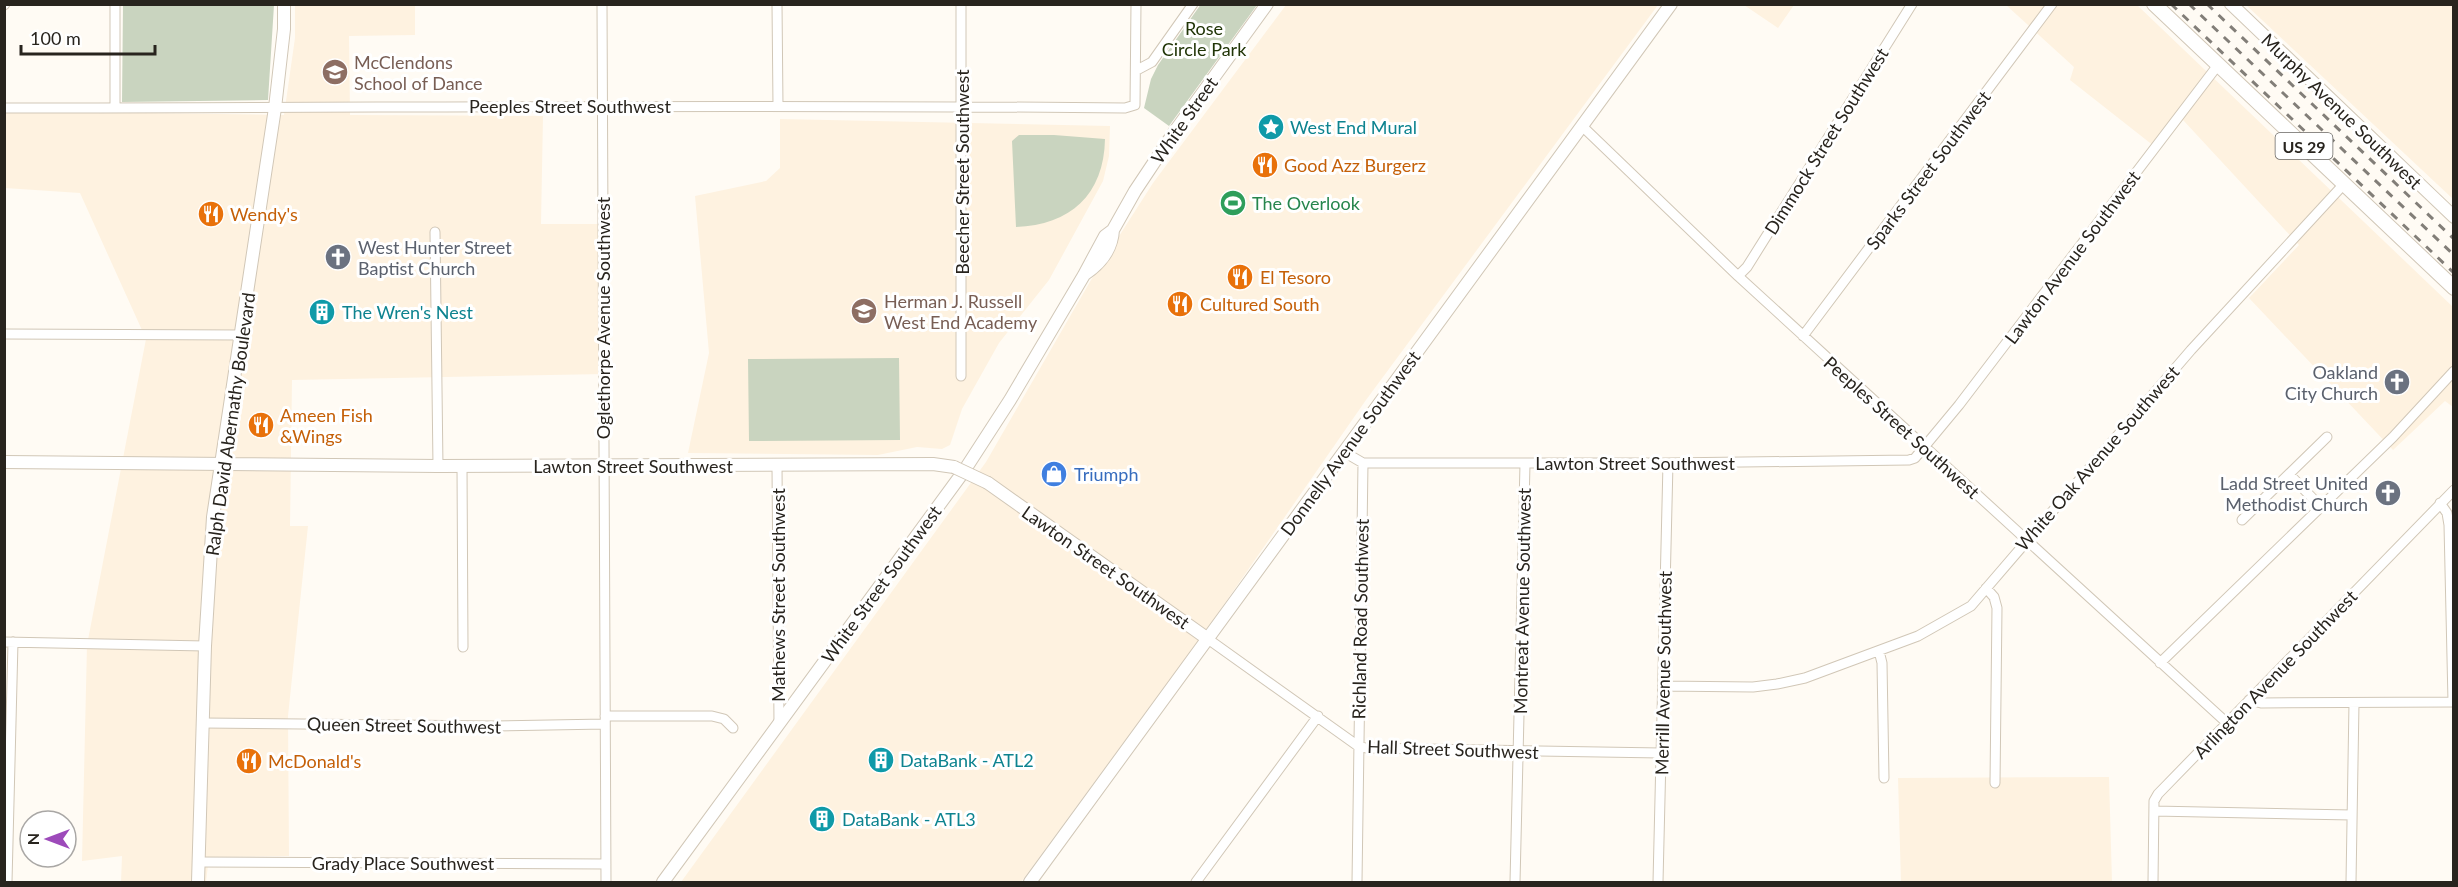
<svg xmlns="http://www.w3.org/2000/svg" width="2458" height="887" viewBox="0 0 2458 887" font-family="Lato,sans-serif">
<rect width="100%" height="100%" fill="#fffbf4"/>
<path fill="#fef2e0" d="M295,5H415V35L349,36L350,115L543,116L541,224H607L606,374L292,380L290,526H308L288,716L289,856L209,857L206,882H121L122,856L82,861L87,645L146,339L80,193L5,188L4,111L284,115L295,38Z
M1286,5H1658L1366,400L1209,626L1021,882H681L986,462L1091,280L1153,183Z
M1744,5H1794L1778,28Z
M2006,5H2137L2453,307V407L2445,401L2393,450L2249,298L2299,245L2183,120L2159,150L2070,80L2074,67Z
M2246,5H2453V199Z
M780,119L1110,126L1109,156L1103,181L1049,280L999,343L962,409L950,445L942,449L917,447L878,455L688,453L709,353L695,196L766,181L780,168Z
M2109,777L2112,882H1901L1898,778Z"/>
<path fill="#c9d4bf" d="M1201,4L1257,5L1169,126L1144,108L1151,79L1158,65Z
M123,5H274L268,100L122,102Z
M1019,135H1054L1105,139C1104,195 1070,225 1016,227L1012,141Z
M899,358L900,440L749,441L748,359Z"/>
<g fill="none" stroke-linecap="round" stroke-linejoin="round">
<defs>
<path id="street" d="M602,4L606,882
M777,4L778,106
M961,4V376
M4,5L5,4
M1137,70L1152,62L1193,4
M4,108C378,108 751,104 1125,108L1135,105L1136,4
M115,108V4
M1582,126L1738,276L2227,723
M435,232L438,466
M1738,276L1747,267L1912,4
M4,334L242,335
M1803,336L2052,4
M1344,452L1363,463H1668L1909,460L1915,458L1959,405L2218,65
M462,466L463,647
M777,466L779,724
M2440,503L2447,513L2449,525L2453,702
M2321,507L2289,474L2327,437
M2242,520L2289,474
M1986,588L1994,597L1997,608L1995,783
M1208,639L1358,746L1366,748L1661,753
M4,642L205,646
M1879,651L1882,663L1884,778
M2160,663L2393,437L2454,371
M1663,686L1753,687L1777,684L1805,678L1918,636L1971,606L2191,350L2344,184
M2249,700L2261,703L2454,702
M605,716H712L724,719L733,728
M203,723L493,726L605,724
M2154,811L2352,815
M200,862L606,864
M7,882L13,642
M1196,882L1318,716
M1357,882L1363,463
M1515,882L1525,464
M1658,882L1668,463
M2153,882L2154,801L2158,794L2454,490
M2351,882L2354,703"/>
<path id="secondary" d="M2231,4L2454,217
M1085,274C1100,264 1112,249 1113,230
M4,462L438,466L933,464L954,467
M988,483L1208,639
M198,882L205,646L213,517L275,108L284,29V4
M663,882L964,471L1010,400L1084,275L1105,236L1113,230L1135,191L1175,131L1267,4
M1030,882L1671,4"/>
<path id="primary" d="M2154,4L2454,288"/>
</defs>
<use href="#street" stroke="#d1c7b7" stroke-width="11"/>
<use href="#secondary" stroke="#d1c7b7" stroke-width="14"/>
<use href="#primary" stroke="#d1c7b7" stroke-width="16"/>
<use href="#street" stroke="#fff" stroke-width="9"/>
<use href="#secondary" stroke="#fff" stroke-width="12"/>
<use href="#primary" stroke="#fff" stroke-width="14"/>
<path stroke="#827e78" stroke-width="3" stroke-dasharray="8 8" stroke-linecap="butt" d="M2171,4L2454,273
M2189,4L2454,255
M2207,4L2454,239"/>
<defs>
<path id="secondary-bridge" d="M954,467L988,483"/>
</defs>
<use href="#secondary-bridge" stroke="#d1c7b7" stroke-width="14" stroke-linecap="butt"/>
<use href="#secondary-bridge" stroke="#fff" stroke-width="12"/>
</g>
<defs>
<symbol id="school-disc" viewBox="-11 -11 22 22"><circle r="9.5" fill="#8d6e63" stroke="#fff"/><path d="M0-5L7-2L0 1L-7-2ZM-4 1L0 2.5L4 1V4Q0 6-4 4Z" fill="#fff"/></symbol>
<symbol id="sight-disc" viewBox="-11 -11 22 22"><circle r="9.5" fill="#0f9aa8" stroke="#fff"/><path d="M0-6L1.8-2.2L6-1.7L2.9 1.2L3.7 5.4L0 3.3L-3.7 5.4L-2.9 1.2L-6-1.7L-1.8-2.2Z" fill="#fff"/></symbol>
<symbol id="restaurant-disc" viewBox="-11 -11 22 22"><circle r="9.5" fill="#e8710a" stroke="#fff"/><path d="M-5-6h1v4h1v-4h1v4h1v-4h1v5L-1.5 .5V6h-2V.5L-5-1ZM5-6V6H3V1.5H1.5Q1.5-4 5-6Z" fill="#fff"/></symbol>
<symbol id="stadium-disc" viewBox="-11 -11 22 22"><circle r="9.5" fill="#2e9e5b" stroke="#fff"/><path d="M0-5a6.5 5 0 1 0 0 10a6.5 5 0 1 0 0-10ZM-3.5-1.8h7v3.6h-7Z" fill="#fff"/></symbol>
<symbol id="church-disc" viewBox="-11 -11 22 22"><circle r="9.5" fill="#6b7280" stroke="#fff"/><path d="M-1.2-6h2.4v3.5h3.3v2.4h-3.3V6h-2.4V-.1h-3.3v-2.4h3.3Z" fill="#fff"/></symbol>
<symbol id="building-disc" viewBox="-11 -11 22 22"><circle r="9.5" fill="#0f9aa8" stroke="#fff"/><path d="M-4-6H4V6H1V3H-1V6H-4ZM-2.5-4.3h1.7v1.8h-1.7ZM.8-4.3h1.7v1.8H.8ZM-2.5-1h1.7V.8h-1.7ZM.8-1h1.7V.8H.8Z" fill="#fff"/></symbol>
<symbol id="shop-disc" viewBox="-11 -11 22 22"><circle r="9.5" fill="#3f7fe0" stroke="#fff"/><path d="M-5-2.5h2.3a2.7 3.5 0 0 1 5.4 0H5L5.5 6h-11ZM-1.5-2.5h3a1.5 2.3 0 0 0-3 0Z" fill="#fff"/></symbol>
</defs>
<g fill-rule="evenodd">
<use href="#school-disc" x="320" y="57" width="30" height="30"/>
<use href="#sight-disc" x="1256" y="112" width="30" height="30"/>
<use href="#restaurant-disc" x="1250" y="150" width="30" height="30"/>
<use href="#stadium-disc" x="1218" y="188" width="30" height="30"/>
<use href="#restaurant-disc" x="196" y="199" width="30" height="30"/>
<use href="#church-disc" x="323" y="242" width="30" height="30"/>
<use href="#restaurant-disc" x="1225" y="262" width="30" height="30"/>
<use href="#restaurant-disc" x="1165" y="289" width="30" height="30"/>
<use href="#school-disc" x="849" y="296" width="30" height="30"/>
<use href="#building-disc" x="307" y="297" width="30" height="30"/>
<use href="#church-disc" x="2382" y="367" width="30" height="30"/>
<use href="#restaurant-disc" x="246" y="410" width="30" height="30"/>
<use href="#shop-disc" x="1039" y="459" width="30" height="30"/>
<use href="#church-disc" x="2373" y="478" width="30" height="30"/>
<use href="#building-disc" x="866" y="745" width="30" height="30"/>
<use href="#restaurant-disc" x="234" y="746" width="30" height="30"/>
<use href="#building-disc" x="807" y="804" width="30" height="30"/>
</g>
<g text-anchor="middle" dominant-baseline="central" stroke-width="6" stroke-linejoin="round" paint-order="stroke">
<rect fill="#fff" stroke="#686662" stroke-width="1.5" x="2275.5" y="133" width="57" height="26" rx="4.5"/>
<g font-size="16" font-weight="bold" fill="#28241e">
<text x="2304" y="146">US 29</text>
</g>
<g font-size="18" fill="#213507" stroke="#fff">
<text x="1204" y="28">Rose<tspan x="1204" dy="21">Circle Park</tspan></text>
</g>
<g font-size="18" fill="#785e54" stroke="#fff" text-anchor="start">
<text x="354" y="62">McClendons<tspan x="354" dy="21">School of Dance</tspan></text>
<text x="884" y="301">Herman J. Russell<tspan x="884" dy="21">West End Academy</tspan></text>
</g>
<g font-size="18" fill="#28241e" stroke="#fff">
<text x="570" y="106">Peeples Street Southwest</text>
<text transform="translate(2342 111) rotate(44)">Murphy Avenue Southwest</text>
<text transform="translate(1184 120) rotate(-55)">White Street</text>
<text transform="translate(1826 141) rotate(-58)">Dimmock Street Southwest</text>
<text transform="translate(1928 170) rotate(-53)">Sparks Street Southwest</text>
<text transform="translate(962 172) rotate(-90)">Beecher Street Southwest</text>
<text transform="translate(2072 257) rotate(-53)">Lawton Avenue Southwest</text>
<text transform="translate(603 318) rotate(-90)">Oglethorpe Avenue Southwest</text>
<text transform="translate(230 424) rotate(-82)">Ralph David Abernathy Boulevard</text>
<text transform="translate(1902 427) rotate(42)">Peeples Street Southwest</text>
<text transform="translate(1350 443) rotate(-54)">Donnelly Avenue Southwest</text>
<text transform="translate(2097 458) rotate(-49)">White Oak Avenue Southwest</text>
<text x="1635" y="463">Lawton Street Southwest</text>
<text x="633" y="466">Lawton Street Southwest</text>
<text transform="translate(1106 567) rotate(35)">Lawton Street Southwest</text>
<text transform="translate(881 584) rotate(-54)">White Street Southwest</text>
<text transform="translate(778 595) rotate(-90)">Mathews Street Southwest</text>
<text transform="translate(1522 601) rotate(-89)">Montreat Avenue Southwest</text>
<text transform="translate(1360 619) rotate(-89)">Richland Road Southwest</text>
<text transform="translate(1663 673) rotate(-89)">Merrill Avenue Southwest</text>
<text transform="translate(2275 674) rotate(-46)">Arlington Avenue Southwest</text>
<text transform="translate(404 725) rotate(1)">Queen Street Southwest</text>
<text transform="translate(1453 749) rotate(2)">Hall Street Southwest</text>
<text x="403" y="863">Grady Place Southwest</text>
</g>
<g font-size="18" fill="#0d838f" stroke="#fff" text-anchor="start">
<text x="1290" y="127">West End Mural</text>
<text x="342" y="312">The Wren's Nest</text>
<text x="900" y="760">DataBank - ATL2</text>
<text x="842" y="819">DataBank - ATL3</text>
</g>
<g font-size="18" fill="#c56008" stroke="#fff" text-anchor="start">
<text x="1284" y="165">Good Azz Burgerz</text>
<text x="230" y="214">Wendy's</text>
<text x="1260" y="277">El Tesoro</text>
<text x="1200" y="304">Cultured South</text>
<text x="280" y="415">Ameen Fish<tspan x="280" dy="21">&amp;Wings</tspan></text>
<text x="268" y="761">McDonald's</text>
</g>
<g font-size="18" fill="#27864d" stroke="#fff" text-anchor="start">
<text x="1252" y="203">The Overlook</text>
</g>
<g font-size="18" fill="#5b616d" stroke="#fff" text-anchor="end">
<text x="358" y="247" text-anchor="start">West Hunter Street<tspan x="358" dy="21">Baptist Church</tspan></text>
<text x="2378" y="372">Oakland<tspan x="2378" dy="21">City Church</tspan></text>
<text x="2368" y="483">Ladd Street United<tspan x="2368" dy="21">Methodist Church</tspan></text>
</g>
<g font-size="18" fill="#366cbe" stroke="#fff" text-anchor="start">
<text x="1074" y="474">Triumph</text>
</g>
</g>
<rect width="2458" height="887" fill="none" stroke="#28241e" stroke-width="12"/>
<g transform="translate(48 839) rotate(270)"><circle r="28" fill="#ffffff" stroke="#a9a7a5" stroke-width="1.5"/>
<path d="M0-4.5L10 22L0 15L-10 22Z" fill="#9d4aba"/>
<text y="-9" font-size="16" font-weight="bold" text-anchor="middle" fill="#28241e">N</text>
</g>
<path d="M21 45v9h134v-9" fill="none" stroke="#28241e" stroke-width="3"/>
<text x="30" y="45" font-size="18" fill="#28241e" stroke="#ffffff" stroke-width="4.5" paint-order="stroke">100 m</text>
</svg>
